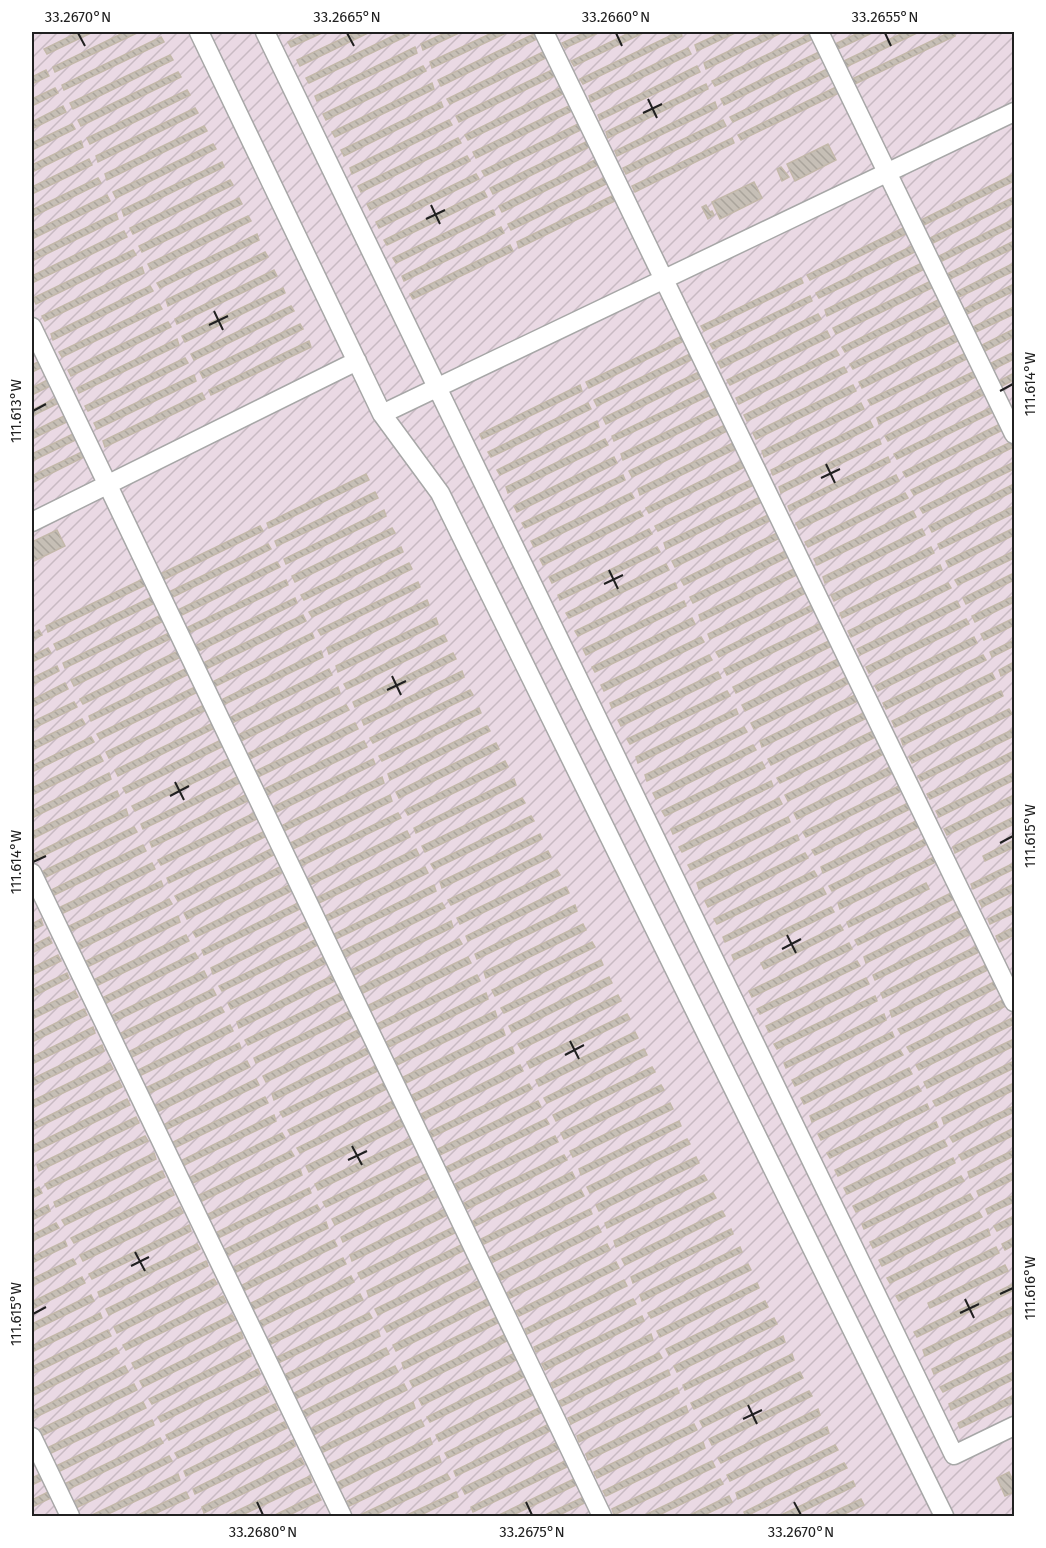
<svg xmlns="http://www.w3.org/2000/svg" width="1046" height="1548" viewBox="0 0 1046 1548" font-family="'Fira Sans',sans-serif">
<defs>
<pattern id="industrial-furrows" width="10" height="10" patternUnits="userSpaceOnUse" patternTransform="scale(1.5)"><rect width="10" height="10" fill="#ead9e4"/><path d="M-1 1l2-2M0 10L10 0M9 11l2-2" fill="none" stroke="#c8bac3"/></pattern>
<pattern id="building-back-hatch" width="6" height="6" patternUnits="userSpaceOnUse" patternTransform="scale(1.5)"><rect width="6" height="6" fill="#c6bfb6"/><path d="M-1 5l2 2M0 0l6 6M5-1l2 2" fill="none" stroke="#aaa49c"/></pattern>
</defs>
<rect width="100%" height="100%" fill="#f1efe7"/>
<path fill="url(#industrial-furrows)" d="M32,32H1014V1516H32Z"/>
<path fill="url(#building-back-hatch)" stroke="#c3b8a9" stroke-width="1.5" d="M79,32H93L47,54L44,49Z
M125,32H139L55,72L53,67Z
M310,32H324L291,47L288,42Z
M356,32H370L300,66L297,60Z
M401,32H407L409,35L309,83L306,78Z
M447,32H461L423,50L421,44Z
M494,32H508L432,68L430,62Z
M538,32L541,37L441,86L438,80Z
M586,32H600L565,48L562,43Z
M631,32H645L574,66L571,61Z
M678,32H681L682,36L583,84L580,79Z
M723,32H737L697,51L695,45Z
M769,32H783L706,69L704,63Z
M860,32H874L838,49L835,44Z
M905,32H919L846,67L844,61Z
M950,32H953L955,36L855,84L852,79Z
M812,33L815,38L715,86L712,81Z
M161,37L164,42L64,90L62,85Z
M415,47L417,53L317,101L315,96Z
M688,48L691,54L591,102L589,96Z
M547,50L550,56L450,104L447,99Z
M821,51L823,56L724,105L721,99Z
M170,55L173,60L73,109L70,103Z
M423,66L426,71L326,120L323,114Z
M697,66L700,72L600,120L598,115Z
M556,68L558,74L459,122L456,116Z
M829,68L832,74L733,122L730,117Z
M46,70L49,76L32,84V77Z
M178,72L181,77L81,126L78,120Z
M432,83L434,89L335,137L332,132Z
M706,84L708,89L608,138L606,132Z
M564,86L567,92L468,140L465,135Z
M838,86L841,92L741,140L738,135Z
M55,88L58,93L32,106V99Z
M187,90L190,95L90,144L87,138Z
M441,102L443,107L344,156L341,150Z
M715,102L717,108L617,156L615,151Z
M573,104L576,109L476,158L473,152Z
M63,106L66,112L32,129V122Z
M195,108L198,113L98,162L96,156Z
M449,120L452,125L352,174L350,168Z
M723,120L726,126L626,174L623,168Z
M582,122L585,128L485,176L482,171Z
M72,124L75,129L32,150V143Z
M204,126L207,131L107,180L105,174Z
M458,138L461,143L361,192L358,186Z
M732,138L734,143L635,192L632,186Z
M590,140L593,145L493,194L490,188Z
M81,141L83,147L32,172V165Z
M213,144L216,149L116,198L113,192Z
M828,144L836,160L795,181L787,164Z
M467,156L470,161L370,210L367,204Z
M599,158L602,163L502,212L499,206Z
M89,159L92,165L32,194V187Z
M222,162L224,167L124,216L122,210Z
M781,167L789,177L782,181L777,169Z
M476,174L479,179L379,228L376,222Z
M1014,174V181L924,225L921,220Z
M608,176L610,182L511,230L508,224Z
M98,178L101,183L32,217V210Z
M230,180L233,185L133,234L130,228Z
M754,182L762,198L720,219L712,202Z
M484,191L487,197L387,245L384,240Z
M616,194L619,199L519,248L517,242Z
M107,195L110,201L32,239V232Z
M1014,197V203L933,243L930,238Z
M239,198L242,204L142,252L139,246Z
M706,205L710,212L712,211L714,215L708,219L702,207Z
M493,210L495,215L396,263L393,258Z
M116,213L118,219L32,261V254Z
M248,216L251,221L151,270L148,264Z
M1014,219V226L942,261L939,256Z
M907,226L910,232L810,280L807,275Z
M501,227L504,233L404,281L402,276Z
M124,231L127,237L32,283V276Z
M257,234L259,240L160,288L157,283Z
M1014,241V248L950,279L947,274Z
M916,244L919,250L819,298L816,293Z
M510,245L513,251L413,299L410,294Z
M133,250L136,255L36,304L33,298Z
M265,252L268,257L168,306L166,300Z
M924,262L927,268L827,316L825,310Z
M1014,263V271L959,297L956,292Z
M142,267L144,273L45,321L42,316Z
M274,270L277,276L177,324L175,319Z
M801,278L803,283L704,331L701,326Z
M933,280L936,286L836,334L833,328Z
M1014,284V291L967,314L964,309Z
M150,286L153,291L53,340L51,334Z
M283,288L285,293L185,342L182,336Z
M810,296L812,301L713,349L710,344Z
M942,298L945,304L845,352L842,347Z
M159,304L162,309L62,357L59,352Z
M291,306L294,311L194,360L191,354Z
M1014,307V314L976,332L973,327Z
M818,314L821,319L721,368L718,362Z
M950,315L953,321L853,369L850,364Z
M168,322L171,327L71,376L68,370Z
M300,324L303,329L203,378L200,372Z
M1014,329V336L985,351L982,345Z
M827,331L830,337L730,385L727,380Z
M959,333L962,339L862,388L859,382Z
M686,334L688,339L589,388L586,382Z
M177,339L179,345L79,393L77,388Z
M309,341L311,347L211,395L209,390Z
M836,350L839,355L739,404L736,398Z
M694,352L697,357L597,406L594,400Z
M968,352L971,357L871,405L868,400Z
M1014,352V359L994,369L991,363Z
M46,358L49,364L32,372V365Z
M185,358L188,363L88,411L85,406Z
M844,367L847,372L747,421L744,415Z
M703,370L706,375L606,424L603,418Z
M977,370L980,375L879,424L877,418Z
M1014,373V380L1002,386L999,381Z
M194,375L196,381L97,429L94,423Z
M55,376L58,382L32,395V388Z
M580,385L582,391L482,439L480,434Z
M853,385L856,391L756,439L753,433Z
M985,387L987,393L888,441L885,436Z
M712,388L715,393L614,441L612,436Z
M202,393L205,399L105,447L103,441Z
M64,394L67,399L32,416V410Z
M588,403L591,409L491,457L488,452Z
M861,403L864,409L764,457L762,451Z
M720,406L723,412L623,460L621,454Z
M994,406L996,411L897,459L894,454Z
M72,412L75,418L32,439V432Z
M597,421L599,427L500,475L497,470Z
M870,421L873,427L773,475L771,470Z
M729,423L731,429L632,477L629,471Z
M1002,423L1005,429L906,477L903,472Z
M81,430L84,436L32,461V454Z
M605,439L608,445L508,493L506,487Z
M879,439L881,444L781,493L779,487Z
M737,441L740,447L640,495L638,489Z
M1011,442L1014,447L914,495L911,490Z
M90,448L92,453L32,483V476Z
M614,457L617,463L517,512L514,506Z
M888,457L890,462L790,511L788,506Z
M746,459L749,465L649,513L646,508Z
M1014,462V469L923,513L920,508Z
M366,474L369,480L269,528L267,523Z
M623,475L625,480L525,528L522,523Z
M896,475L899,481L799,529L796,523Z
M755,478L758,483L658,531L655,526Z
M1014,484V491L932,532L929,526Z
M375,492L378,498L277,546L275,541Z
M631,493L634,498L534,547L531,541Z
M905,493L908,498L808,547L805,542Z
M764,495L766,500L666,549L664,543Z
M1014,506V513L940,549L938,544Z
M384,510L386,516L286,564L284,559Z
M640,511L643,516L543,565L540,559Z
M913,511L916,517L817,565L814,559Z
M772,513L775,518L675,567L672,561Z
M260,526L263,531L163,580L160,574Z
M392,528L395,533L295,582L292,576Z
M1014,528V535L949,567L946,561Z
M649,529L652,534L552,583L549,577Z
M922,529L925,535L825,583L823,577Z
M57,530L65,546L32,562V542Z
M781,531L784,536L684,585L681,580Z
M268,544L271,549L171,598L169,592Z
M401,547L403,552L304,600L301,595Z
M657,547L660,552L560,600L558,595Z
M931,547L934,553L834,601L831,595Z
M790,549L792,555L693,603L690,597Z
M1014,551V558L958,585L955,580Z
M277,562L280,567L180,616L178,610Z
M409,563L412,569L312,617L309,612Z
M666,564L669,570L569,618L566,613Z
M940,565L942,570L842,618L840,613Z
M798,567L801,573L701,621L699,615Z
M1014,573V580L966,604L963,598Z
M145,578L148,584L48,632L46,626Z
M286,580L288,585L189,633L186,628Z
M418,582L420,587L321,635L318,630Z
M675,583L677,588L578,636L575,631Z
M948,583L951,588L851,637L848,631Z
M807,585L810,591L710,639L708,634Z
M154,596L157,602L57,650L54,644Z
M1014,596V602L975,622L972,616Z
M295,598L297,603L197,652L195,646Z
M427,600L429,605L329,654L327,648Z
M684,601L686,606L586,655L583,649Z
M957,601L960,607L860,655L857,649Z
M816,603L818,608L719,657L716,652Z
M163,614L166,620L65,668L63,663Z
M303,615L306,621L206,669L203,663Z
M436,618L438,624L338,672L336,666Z
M692,618L695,624L595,672L592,667Z
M1014,618V625L984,640L981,634Z
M966,619L969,624L869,673L866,667Z
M825,621L827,626L727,675L724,669Z
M39,630L42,635L32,640V634Z
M171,632L174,637L74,686L71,680Z
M312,633L314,638L214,687L212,682Z
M444,635L447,641L347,689L344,684Z
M701,637L704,642L604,691L601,685Z
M974,637L977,643L878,691L875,686Z
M833,639L836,644L736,693L733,687Z
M1014,640V646L992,657L990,652Z
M48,648L51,653L32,662V656Z
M180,650L183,656L83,704L80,699Z
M321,651L323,657L223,705L221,700Z
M453,653L456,659L355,707L353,702Z
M709,655L712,660L612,708L610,703Z
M983,655L986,660L886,709L883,703Z
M842,657L844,663L745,711L742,705Z
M1014,662V669L1001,676L999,670Z
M57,666L59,671L32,685V678Z
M189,667L191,673L91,721L89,716Z
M329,669L332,675L232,723L229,718Z
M462,671L464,677L364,725L362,720Z
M718,672L721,678L621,726L618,720Z
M992,673L995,679L895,727L892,721Z
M851,675L853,681L754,729L751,723Z
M65,683L68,689L32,707V700Z
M197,686L200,691L100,739L97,734Z
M338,687L340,693L241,741L238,735Z
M470,690L473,695L373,743L370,738Z
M727,691L730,696L630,744L627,739Z
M1001,691L1003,696L903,745L901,739Z
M859,693L862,699L762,747L760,741Z
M74,702L77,707L32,729V722Z
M206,704L208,709L109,758L106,752Z
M346,705L349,710L250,759L247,754Z
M479,708L481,713L382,761L379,756Z
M736,709L738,714L638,763L636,757Z
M1009,709L1012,714L912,763L909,757Z
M868,711L871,716L771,765L768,759Z
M82,719L85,724L32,750V743Z
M215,722L217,727L118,776L115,770Z
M355,723L358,729L258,777L256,771Z
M487,726L490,731L390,780L388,774Z
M744,727L747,732L647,781L645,775Z
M877,729L880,735L780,783L777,778Z
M1014,729V736L921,781L918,776Z
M91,737L94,742L32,772V766Z
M223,739L226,745L126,793L123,788Z
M364,741L367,747L267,795L264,789Z
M496,743L499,749L399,798L396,792Z
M753,745L756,750L656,799L653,793Z
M885,747L888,752L788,801L785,795Z
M1014,751V758L930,799L927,794Z
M100,755L103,761L32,795V788Z
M232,757L235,763L135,811L132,806Z
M373,759L375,764L275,813L273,807Z
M505,761L508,767L408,815L405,810Z
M762,762L765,768L665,816L662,811Z
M894,765L897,771L797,819L794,813Z
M109,773L111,779L32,818V811Z
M1014,773V780L939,817L936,811Z
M241,775L244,781L143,829L141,824Z
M382,777L384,783L284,831L281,826Z
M514,779L516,785L416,833L414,828Z
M771,781L773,786L673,834L671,829Z
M903,784L906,789L806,837L803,832Z
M117,791L119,796L32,839V832Z
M249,793L252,799L152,847L150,842Z
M390,795L392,801L293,849L290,843Z
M1014,795V802L947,835L944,829Z
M522,798L525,803L425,852L422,846Z
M779,798L782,804L682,852L679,847Z
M912,801L914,807L815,855L812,850Z
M126,809L128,815L32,861V855Z
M258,811L261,817L161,865L158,860Z
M398,813L401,818L301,866L299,861Z
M531,816L534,821L434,869L431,864Z
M788,817L790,822L691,870L688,865Z
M1014,817V824L955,853L953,847Z
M920,819L923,825L823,873L821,867Z
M134,827L137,832L38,881L35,875Z
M267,830L269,835L169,883L167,878Z
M407,831L410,837L310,885L308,879Z
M540,834L542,839L442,888L440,882Z
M797,835L799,840L699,889L697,883Z
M929,837L931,842L832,891L829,886Z
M1014,840V847L985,861L983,856Z
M143,845L146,851L46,899L43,894Z
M275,847L278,853L178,901L175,896Z
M416,849L419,855L319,903L316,898Z
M548,851L551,857L451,905L448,900Z
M805,853L808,858L708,907L705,901Z
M938,855L940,860L840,909L838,903Z
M152,863L155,869L55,917L52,911Z
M1014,863V869L973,889L971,884Z
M284,865L287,870L187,919L184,913Z
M425,867L428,873L327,921L325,916Z
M557,870L560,875L460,924L457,918Z
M814,871L817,876L717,924L714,919Z
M161,881L163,886L63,935L61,930Z
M293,883L296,889L196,937L193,932Z
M926,883L929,889L849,927L847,922Z
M1014,884V891L982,907L979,901Z
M434,885L436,891L336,939L334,934Z
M566,887L569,893L468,941L466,936Z
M823,888L826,894L725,942L723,937Z
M955,891L958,897L858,945L855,940Z
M169,899L172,904L72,953L69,948Z
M302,901L304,907L204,955L202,950Z
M442,903L445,908L345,957L342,951Z
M575,905L577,911L477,959L475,954Z
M1014,906V913L990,924L988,919Z
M831,907L834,912L734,960L732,955Z
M963,909L966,914L866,963L864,957Z
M178,916L180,922L81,970L78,965Z
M41,919L43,925L32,930V924Z
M310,920L313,925L213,974L211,968Z
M451,921L453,927L354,975L351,970Z
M583,924L586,930L486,978L484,972Z
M840,925L843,930L764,969L761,963Z
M972,926L975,932L875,980L873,975Z
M1014,927V935L999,942L996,936Z
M186,935L189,941L90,989L87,983Z
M49,937L52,943L32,953V946Z
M319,938L322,943L222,991L219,986Z
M459,939L462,944L363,993L360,987Z
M592,942L595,947L495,996L492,990Z
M849,943L852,949L752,997L749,991Z
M981,944L983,950L883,998L881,993Z
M195,953L198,958L98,1007L96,1001Z
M58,955L61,961L32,975V968Z
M328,955L330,961L231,1009L228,1003Z
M468,957L471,963L371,1011L369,1005Z
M601,960L603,965L504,1013L501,1008Z
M857,961L860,966L760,1014L757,1009Z
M990,963L992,968L892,1017L890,1011Z
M204,971L207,977L107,1025L105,1019Z
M67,973L69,978L32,997V990Z
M336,974L339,979L239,1028L237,1022Z
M477,975L480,981L380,1029L377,1024Z
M609,977L612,983L512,1032L509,1026Z
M866,978L869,984L769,1032L766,1026Z
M998,980L1001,986L901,1034L898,1029Z
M213,989L216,995L115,1043L113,1037Z
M75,991L78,997L32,1019V1012Z
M345,991L348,997L248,1045L245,1040Z
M486,993L488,999L389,1047L386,1042Z
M618,995L621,1001L521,1049L518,1044Z
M875,996L877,1001L777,1049L774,1044Z
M1007,998L1010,1004L910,1052L907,1047Z
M221,1007L224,1012L124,1061L122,1055Z
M84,1009L87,1015L32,1042V1035Z
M354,1009L357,1015L256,1063L254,1058Z
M495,1011L497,1017L397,1065L394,1059Z
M627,1014L630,1019L530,1068L527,1062Z
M884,1014L886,1020L786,1068L784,1063Z
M1014,1017V1024L919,1070L916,1065Z
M230,1025L233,1031L133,1079L130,1074Z
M93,1027L95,1033L32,1064V1057Z
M362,1028L365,1034L266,1082L263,1076Z
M503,1029L505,1035L406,1083L403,1077Z
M635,1032L638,1038L539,1086L536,1080Z
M892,1032L894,1037L795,1086L792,1080Z
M1014,1039V1046L927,1088L924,1082Z
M239,1043L241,1048L142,1097L139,1091Z
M102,1045L104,1051L32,1086V1079Z
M371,1046L374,1051L274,1100L272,1094Z
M512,1047L514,1053L415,1101L412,1095Z
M644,1049L647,1055L547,1103L544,1098Z
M900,1050L903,1055L804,1104L801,1098Z
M247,1061L250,1067L151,1115L148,1109Z
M1014,1061V1068L936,1106L933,1101Z
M110,1063L113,1069L32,1108V1101Z
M380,1064L382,1069L283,1117L280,1112Z
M520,1065L523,1071L424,1119L421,1114Z
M652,1067L655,1072L556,1121L553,1115Z
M909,1068L912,1074L812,1122L810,1116Z
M256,1079L259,1085L159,1133L157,1128Z
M119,1081L122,1087L32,1130V1124Z
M388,1081L391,1087L291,1135L288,1130Z
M1014,1083V1090L944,1124L942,1118Z
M529,1084L532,1089L432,1137L429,1132Z
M661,1085L664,1090L564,1139L561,1133Z
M918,1086L921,1091L821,1140L818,1134Z
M265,1097L268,1103L168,1151L165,1146Z
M127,1099L130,1105L32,1153V1146Z
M397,1099L400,1105L300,1153L297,1148Z
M538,1101L541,1107L440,1155L438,1149Z
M670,1103L673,1109L573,1157L570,1151Z
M927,1104L929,1109L830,1158L827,1153Z
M1014,1106V1112L953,1142L950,1137Z
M274,1115L276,1121L176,1169L174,1164Z
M136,1117L139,1123L39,1171L37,1165Z
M406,1117L409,1123L309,1172L306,1166Z
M546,1119L549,1124L449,1172L446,1167Z
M679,1121L681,1126L581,1175L579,1169Z
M936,1122L938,1127L838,1176L835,1170Z
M1014,1128V1135L962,1160L959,1155Z
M282,1133L285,1138L185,1187L182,1181Z
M145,1136L148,1141L48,1189L45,1184Z
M415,1136L418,1141L318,1190L315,1184Z
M555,1136L558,1142L458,1190L455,1184Z
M687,1139L690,1144L590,1193L587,1187Z
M944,1140L947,1146L847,1194L844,1188Z
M1014,1150V1156L970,1178L968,1172Z
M291,1151L294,1156L194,1205L191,1199Z
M154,1153L156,1159L56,1207L54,1202Z
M424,1153L426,1159L326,1207L323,1202Z
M564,1155L567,1160L467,1209L464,1203Z
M696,1157L699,1163L599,1211L596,1205Z
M953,1158L955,1163L856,1212L853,1206Z
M300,1169L302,1175L203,1223L200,1218Z
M162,1171L165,1177L65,1225L62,1220Z
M432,1171L434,1176L335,1225L332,1219Z
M572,1172L575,1178L475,1226L473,1221Z
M1014,1172V1179L979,1196L977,1191Z
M704,1175L707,1180L607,1228L605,1223Z
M961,1176L964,1181L864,1229L862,1224Z
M39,1187L42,1193L32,1198V1191Z
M309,1188L311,1193L212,1241L209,1236Z
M440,1188L443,1194L343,1242L341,1237Z
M171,1189L174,1195L74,1243L71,1238Z
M581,1190L584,1196L484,1244L481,1239Z
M713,1193L716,1198L616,1247L614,1241Z
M970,1194L973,1199L873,1248L870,1242Z
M1014,1195V1202L988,1214L986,1209Z
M48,1205L50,1211L32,1220V1213Z
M317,1205L320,1210L220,1259L217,1253Z
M180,1207L183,1213L83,1261L80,1255Z
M449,1207L452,1213L352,1261L350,1255Z
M590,1209L592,1214L493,1262L490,1257Z
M722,1211L725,1216L625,1265L622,1259Z
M979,1212L982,1217L882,1266L879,1260Z
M1014,1216V1223L997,1231L994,1226Z
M326,1222L328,1228L228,1276L226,1271Z
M56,1223L59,1228L32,1241V1235Z
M189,1225L191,1231L92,1279L89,1274Z
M458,1225L461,1230L361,1279L358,1273Z
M598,1226L601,1232L501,1280L498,1274Z
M731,1229L733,1234L633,1283L631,1277Z
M988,1229L990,1235L890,1283L887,1278Z
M1014,1238V1245L1005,1250L1002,1244Z
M334,1240L337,1246L237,1294L234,1289Z
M65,1241L67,1246L32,1263V1257Z
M467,1242L469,1248L369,1297L367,1291Z
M197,1244L200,1249L100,1297L98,1292Z
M607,1244L610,1250L510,1298L507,1293Z
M740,1247L742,1252L642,1301L640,1295Z
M996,1247L999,1253L899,1301L896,1296Z
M343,1258L346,1264L246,1313L243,1307Z
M73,1259L76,1264L32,1286V1279Z
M206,1261L208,1266L109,1315L106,1309Z
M475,1261L478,1266L378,1315L375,1309Z
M616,1262L619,1268L519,1316L516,1311Z
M748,1264L751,1270L651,1318L648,1313Z
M1005,1265L1008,1271L930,1308L928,1303Z
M351,1276L354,1282L254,1330L252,1325Z
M82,1277L85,1283L32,1309V1302Z
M484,1278L486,1284L387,1332L384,1327Z
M214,1279L217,1284L117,1333L114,1327Z
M624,1280L627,1286L527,1334L525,1329Z
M757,1283L759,1288L660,1337L657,1331Z
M1013,1284L1014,1290L917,1337L914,1332Z
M360,1294L363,1300L263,1348L261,1343Z
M91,1295L94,1301L32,1331V1324Z
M223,1296L226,1302L126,1350L123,1345Z
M492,1297L495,1302L396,1351L393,1345Z
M633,1299L636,1304L536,1352L534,1347Z
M765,1301L768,1307L669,1355L666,1349Z
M1014,1306V1312L925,1356L923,1350Z
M100,1313L102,1318L32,1352V1346Z
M369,1313L372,1318L272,1366L269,1361Z
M232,1315L235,1320L135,1369L132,1363Z
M501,1315L504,1320L404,1369L402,1363Z
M642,1316L644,1321L545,1370L542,1364Z
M774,1318L777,1324L677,1372L674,1366Z
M1014,1329V1335L934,1374L932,1369Z
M108,1330L111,1336L32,1374V1367Z
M378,1330L380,1336L280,1384L278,1378Z
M241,1332L243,1338L143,1387L140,1381Z
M510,1332L513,1338L413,1387L410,1381Z
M651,1334L653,1340L553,1388L551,1383Z
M783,1336L785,1342L685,1390L683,1385Z
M116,1348L119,1353L32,1396V1389Z
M386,1348L389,1354L289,1402L286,1397Z
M249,1350L251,1356L152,1404L149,1399Z
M519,1351L522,1357L422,1405L419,1399Z
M1014,1351V1358L943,1392L940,1387Z
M659,1353L662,1358L562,1406L559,1401Z
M792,1354L794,1360L694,1409L691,1403Z
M125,1366L128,1372L32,1419V1412Z
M395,1366L398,1372L298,1420L295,1415Z
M527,1368L530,1374L430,1422L427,1417Z
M258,1369L260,1374L161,1422L158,1417Z
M668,1370L670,1375L571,1424L568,1418Z
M800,1372L803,1378L703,1427L700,1421Z
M1014,1372V1379L951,1410L949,1404Z
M134,1384L137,1390L37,1438L34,1432Z
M404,1384L407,1390L307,1438L304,1432Z
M266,1386L269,1392L169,1440L166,1435Z
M536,1386L539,1392L439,1441L436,1435Z
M677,1388L679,1393L579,1442L577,1436Z
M809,1391L812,1396L712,1445L709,1439Z
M1014,1395V1402L960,1428L958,1423Z
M143,1402L146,1408L45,1456L43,1450Z
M413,1402L415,1408L315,1456L313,1451Z
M275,1404L278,1410L178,1458L175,1453Z
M545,1405L547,1410L448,1458L445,1453Z
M686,1406L688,1412L588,1460L586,1454Z
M818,1409L820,1415L721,1463L718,1458Z
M152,1420L154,1425L54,1474L52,1468Z
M421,1420L424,1426L324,1474L321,1468Z
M284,1422L287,1428L186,1476L184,1471Z
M553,1422L556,1428L456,1476L454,1471Z
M694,1424L697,1430L597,1478L594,1472Z
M827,1427L829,1433L730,1481L727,1475Z
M160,1438L163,1443L63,1492L60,1486Z
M430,1438L432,1444L333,1492L330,1486Z
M293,1440L295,1446L195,1494L193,1489Z
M562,1440L565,1446L465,1494L462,1488Z
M703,1442L705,1448L606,1496L603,1491Z
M835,1445L838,1450L738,1499L736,1493Z
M169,1456L172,1461L72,1510L69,1504Z
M439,1456L441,1462L341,1510L339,1505Z
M301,1458L304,1464L204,1513L202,1507Z
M571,1458L573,1464L473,1512L471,1507Z
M712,1461L715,1467L614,1515L612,1509Z
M844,1463L847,1468L746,1516L744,1512Z
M1009,1472L1014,1483V1492L1005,1496L997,1478Z
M42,1473L44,1479L32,1485V1478Z
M178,1474L180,1480L104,1516H90Z
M447,1474L450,1479L373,1516H358Z
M310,1476L312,1482L240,1516H226Z
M580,1476L582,1482L511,1516H497Z
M720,1479L723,1484L657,1516H643Z
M853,1481L855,1486L793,1516H779Z
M50,1491L53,1497L32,1507V1500Z
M186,1492L189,1498L150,1516H136Z
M456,1492L458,1497L419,1516H405Z
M318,1494L321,1500L287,1516H273Z
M588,1495L591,1500L557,1516H543Z
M729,1496L732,1502L702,1516H688Z
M861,1499L864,1505L840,1516H825Z"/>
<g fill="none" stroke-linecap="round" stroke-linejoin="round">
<defs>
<path id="service" d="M199,32L382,414L440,493L944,1516
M265,32L954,1455L1014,1426
M544,32L1014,1002
M819,32L1014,434
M32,327L602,1516
M382,414L1014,112
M32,522L357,361
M32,873L342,1516
M32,1437L70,1516"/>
</defs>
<use href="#service" stroke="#a7a7a7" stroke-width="21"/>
<use href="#service" stroke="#fff" stroke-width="18"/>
</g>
<path fill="none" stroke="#202020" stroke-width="2" d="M78,33L85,46M347,33L354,46M616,33L622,46M885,33L891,46M648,99L657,118M643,113L662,104M431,205L440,224M426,219L445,210M214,311L223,330M209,325L228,316M1000,391L1013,384M33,411L46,404M826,464L835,483M821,478L840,469M609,570L618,589M604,584L623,575M392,676L401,695M387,690L406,681M175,782L184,800M170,796L189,786M1000,843L1013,836M33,862L46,856M787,935L796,953M782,949L801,939M570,1041L579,1059M565,1055L584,1045M352,1146L362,1165M348,1160L367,1151M135,1252L145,1271M131,1266L149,1257M1000,1294L1013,1288M965,1299L974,1318M960,1313L979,1304M33,1314L46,1307M748,1405L757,1424M743,1419L762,1410M257,1502L263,1515M526,1502L532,1515M794,1502L801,1515"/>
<rect width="1046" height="1548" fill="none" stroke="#ffffff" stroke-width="66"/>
<rect x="33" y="33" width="980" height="1482" fill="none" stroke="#202020" stroke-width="2"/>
<g font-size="15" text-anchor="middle" fill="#202020">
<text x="78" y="22">33.2670°N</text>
<text x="347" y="22">33.2665°N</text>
<text x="616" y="22">33.2660°N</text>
<text x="885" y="22">33.2655°N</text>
<text transform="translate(1030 384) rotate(-90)" y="5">111.614°W</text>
<text transform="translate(16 411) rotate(-90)" y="5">111.613°W</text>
<text transform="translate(1030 836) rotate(-90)" y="5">111.615°W</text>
<text transform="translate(16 862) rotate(-90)" y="5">111.614°W</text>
<text transform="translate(1030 1288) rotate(-90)" y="5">111.616°W</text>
<text transform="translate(16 1314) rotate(-90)" y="5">111.615°W</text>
<text x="263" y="1537">33.2680°N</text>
<text x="532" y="1537">33.2675°N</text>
<text x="801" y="1537">33.2670°N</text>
</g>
</svg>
